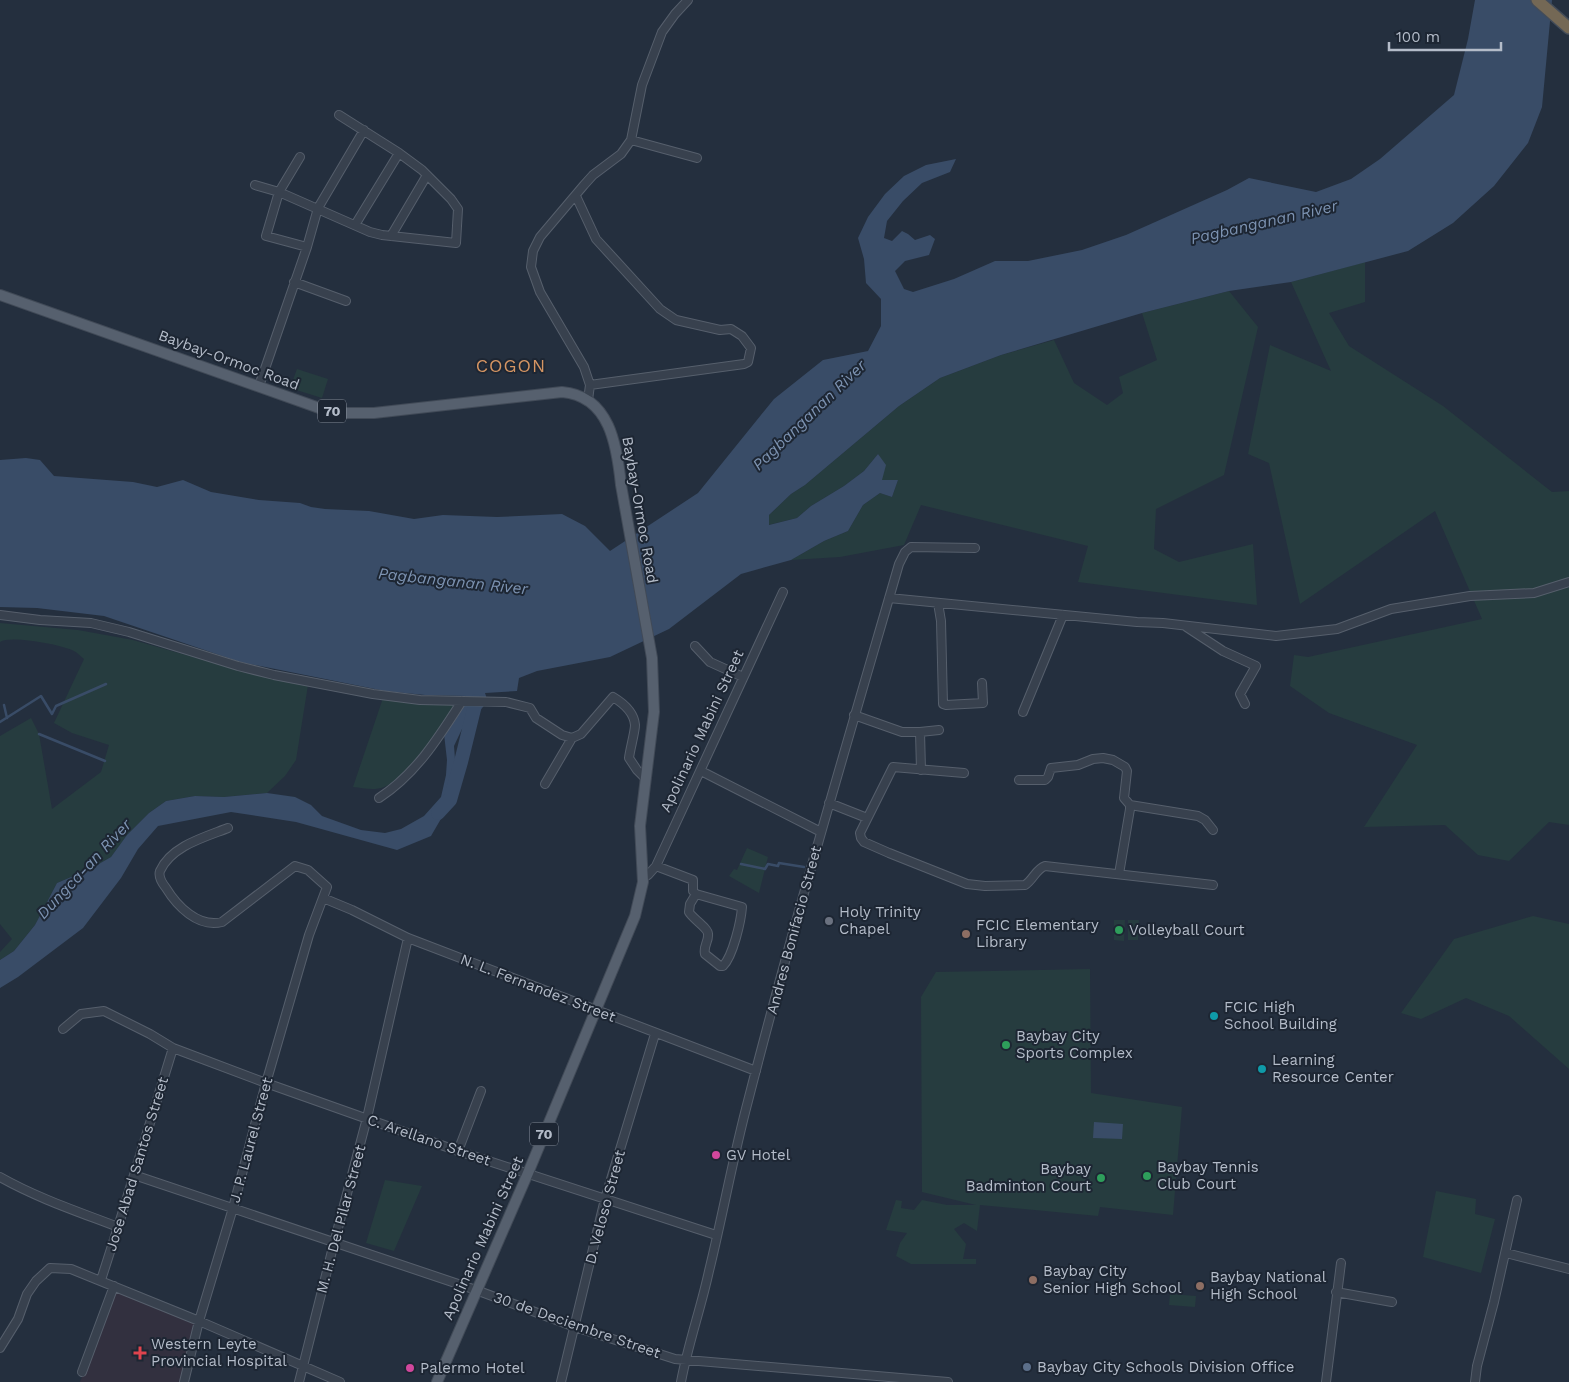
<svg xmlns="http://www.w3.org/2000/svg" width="1569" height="1382" viewBox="0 0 1569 1382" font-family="'Work Sans',sans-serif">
<rect width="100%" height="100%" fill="#242f3e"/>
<path fill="#32303f" d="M116,1291L196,1324L180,1382H80Z"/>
<path fill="#263c3f" d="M1365,262V302L1329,313L1349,346L1443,406L1552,492L1569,491V825L1549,822L1509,861L1478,855L1445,825L1364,827L1417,745L1329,713L1290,686L1294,655L1308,657L1482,619L1435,511L1300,604L1269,463L1248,454L1270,345L1331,371L1291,282Z
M1229,291L1258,327L1224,475L1156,509L1154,549L1179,562L1253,544L1257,605L1078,582L1088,546L921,505L904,545L840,557L791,560L824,541L848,531L863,505L880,493L892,497L898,480H882L878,454L864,471L844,486L811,506L797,518L768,525L769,515L791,494L805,485L899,406L940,378L1001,355L1054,340L1074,383L1107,405L1123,393L1119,377L1157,360L1142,313Z
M297,369L328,379L322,398L290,388Z
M0,623L78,630L133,640L246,672L308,685L296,760L285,776L267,793L224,797L195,796L166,801L149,813L127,835L111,857L90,869L57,883L35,925L14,951L0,960V952L12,939L0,924V736L31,718L39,734L52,809L101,772L109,745L72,733L54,723L84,659C81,657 78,653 74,651C62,645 11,635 0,642Z
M383,698L436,705L457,704C443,724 406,779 384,787C374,791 363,788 353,787Z
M747,848L768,857L759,893L729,876L734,869L737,870Z
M1533,916L1569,924V1069L1509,1016L1466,998L1421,1019L1401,1013L1454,939Z
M1114,920H1125L1124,941L1114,940Z
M1128,920H1139L1138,940H1128Z
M1090,969L1091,1093L1182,1107L1173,1215L1100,1207L1098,1216L980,1205L977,1231L964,1223L954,1229L966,1244L963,1259H976V1264H911L896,1256L900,1243L907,1233L886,1230L896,1200L902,1201L901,1208L914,1210L922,1200L947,1205H976L922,1192L921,997L936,972Z
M385,1180L422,1186L394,1251L366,1243Z
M1436,1191L1476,1199L1475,1214L1495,1219L1481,1273L1423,1257Z
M1170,1294L1196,1296L1195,1307L1169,1305Z"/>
<path fill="#394c67" d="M1475,0H1552L1542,107L1528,143L1494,186L1453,223L1408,251L1291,282L1229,291L1142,313L1001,355L940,378L899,406L805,485L791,494L769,515V525L797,518L811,506L844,486L864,471L878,454L886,465L882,480H898L892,497L880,493L863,505L848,531L824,541L791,560L741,574L669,629L610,657L537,671L519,678L517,691L485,693L487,699L483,707L462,729L454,746L456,772L449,805L431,836L397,850L296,822L231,812L158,826L138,849L121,878L83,928L18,977L0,988V960L14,951L35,925L57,883L90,869L111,857L127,835L149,813L166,801L195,796L224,797L267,793L295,797L311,805L322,816L361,830L385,833L401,829L424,816L441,797L446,775L447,760L444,734L467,702L466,696L425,695L385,691L240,662L104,616L37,608L0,607V460L26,458L40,460L54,476L133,482L157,487L183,480L211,492L259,500L300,503L311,507L325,509L369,511L414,519L443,515L497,517L562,514L585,526L610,551L698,493L774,399L823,360L868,351L881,326V299L866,283L864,259L858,238L868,217L885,194L904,176L926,165L956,159L950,172L922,183L903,201L887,221L884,238L892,241L902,231L908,234L915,240L930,235L935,239L929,255L905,261L895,271L904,289L913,292L954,279L995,261H1028L1082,250L1126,235L1227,190L1249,178L1316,192L1351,179L1380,159L1454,95L1468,39Z
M1094,1122L1123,1124L1122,1139L1093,1138Z"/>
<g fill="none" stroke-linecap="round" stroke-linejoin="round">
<path stroke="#394c67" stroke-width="2.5" d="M4,705L7,718
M0,722L41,696L52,714L56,706L106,684
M39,734L105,761
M741,864L765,869L768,864L778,866L779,863L804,867"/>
<path stroke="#394c67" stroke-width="14" d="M438,813L450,800L461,762L476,701"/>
<defs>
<path id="minor" d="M631,140L697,158
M300,157L279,192L266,236L307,247
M255,185L279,192L370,232L382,235L456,243L458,209L451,199L422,170L399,153L339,115
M576,196L596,239L660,309L676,320L720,330L731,329L742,336L751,348L748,362L744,364L590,385
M355,225L399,153
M391,236L427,175
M294,282L346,301
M259,386L307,247L318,208L364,130
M588,400L590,385L584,367L540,292L531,267L533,251L540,237L584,185L593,175L621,154L631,140L642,85L662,32L675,14L688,0
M889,598L1137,622L1163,623L1276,636L1337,629L1391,609L1470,596L1534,593L1569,582
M938,603L941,621L943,704L946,705L983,703L982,683
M0,615L40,620L91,623L129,632L238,666L274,675L373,694L420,700L506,702L530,708L536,718L562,735L572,738L581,734L613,697C623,703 634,712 635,725C635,732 630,749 629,758L637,770L645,778
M1185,626L1223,651L1256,666L1240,694L1245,704
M695,646L710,662L743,677
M1023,712L1063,615
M854,715L902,732H920L939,730
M920,732L921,770
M701,771L821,832
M964,773L893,767L860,833L861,838L864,842L889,853L967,884L985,886L1025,885C1033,880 1036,869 1045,866L1213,885
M1019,780H1045L1048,777L1051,768L1078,765L1093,759L1103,758L1113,760L1125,767L1127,771L1124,798L1130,805V809L1119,874
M545,784L572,738
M379,798C416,774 439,737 462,701
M829,803L867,818
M1130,805L1198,816L1205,820L1213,830
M656,866L693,880V891L696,894L690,904L689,912C692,918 708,928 708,934C709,941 703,946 705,954L720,966H723C733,956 741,921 742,907L696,894
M643,877L648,875L656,866L783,592
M323,898L352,910L408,938L756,1071
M63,1029L81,1014L104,1011L150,1034L173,1048L266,1083L458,1151L716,1235
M458,1151L481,1091
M134,1175L476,1290L575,1327L675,1359L948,1382
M0,1177C37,1198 79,1212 118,1227
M1506,1253L1569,1269
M101,1280L118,1227L173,1048
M1336,1292L1392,1302
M0,1348L18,1319L27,1294L36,1281L50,1268L71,1269L199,1321L340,1382
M82,1372L114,1286
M184,1382L199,1321L233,1208L266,1083L309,935L327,887L308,870L295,866L222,922C198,928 177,906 166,888C162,883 158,877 160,871C171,846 205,837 228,828
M299,1382L334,1243L367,1118L408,938
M561,1382L605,1199L655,1034
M681,1382C688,1344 701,1308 709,1271C723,1214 733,1157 748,1101C794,921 847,743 899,564L905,552L911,547L975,548
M1326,1382L1341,1263
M1475,1382L1477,1366L1494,1302L1517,1200"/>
<path id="major" d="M0,295L322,409L346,413H374L562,392C610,396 617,446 621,485L652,658L654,712L640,826L643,882L635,916L528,1173L437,1382"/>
<path id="highway" d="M1537,0L1569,28"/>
</defs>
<use href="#minor" stroke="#565f6c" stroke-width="10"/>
<use href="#major" stroke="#414a57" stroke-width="12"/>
<use href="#highway" stroke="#434c59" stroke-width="14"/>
<use href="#minor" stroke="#38414e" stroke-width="8"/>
<use href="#major" stroke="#56606e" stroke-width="10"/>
<use href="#highway" stroke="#746855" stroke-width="11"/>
</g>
<circle fill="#6b7280" stroke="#1d2633" stroke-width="2" cx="829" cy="921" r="5"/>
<g fill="#2e9e5b" stroke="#1d2633" stroke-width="2">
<circle cx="1119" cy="930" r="5"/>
<circle cx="1006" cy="1045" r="5"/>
<circle cx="1147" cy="1176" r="5"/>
<circle cx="1101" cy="1178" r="5"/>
</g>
<g fill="#8d6e63" stroke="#1d2633" stroke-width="2">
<circle cx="966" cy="934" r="5"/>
<circle cx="1033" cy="1280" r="5"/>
<circle cx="1200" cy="1286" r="5"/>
</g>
<g fill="#0f9aa8" stroke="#1d2633" stroke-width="2">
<circle cx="1214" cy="1016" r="5"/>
<circle cx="1262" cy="1069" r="5"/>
</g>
<g fill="#d1479c" stroke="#1d2633" stroke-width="2">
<circle cx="716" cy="1155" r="5"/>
<circle cx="410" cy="1368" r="5"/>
</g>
<path fill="#e0444e" stroke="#1d2633" stroke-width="2" d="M137.5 1345.5h5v5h5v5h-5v5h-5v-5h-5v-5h5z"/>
<circle fill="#5c6f8a" stroke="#1d2633" stroke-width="2" cx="1027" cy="1367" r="5"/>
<g text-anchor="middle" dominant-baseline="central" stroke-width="4" stroke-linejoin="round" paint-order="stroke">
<g fill="#1d2633" stroke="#878f9c" stroke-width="1">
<rect x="318" y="399.5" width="28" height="23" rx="4"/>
<rect x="530" y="1122.5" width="28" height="23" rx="4"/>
</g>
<g font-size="14" font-weight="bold" fill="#b4bcc9">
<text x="332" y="411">70</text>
<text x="544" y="1134">70</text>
</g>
<g font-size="15" fill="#b4bcc9" stroke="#1d2633">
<text transform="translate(229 360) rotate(20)">Baybay-Ormoc Road</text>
<text transform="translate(640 510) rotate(80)">Baybay-Ormoc Road</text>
<text transform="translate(702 731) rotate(-65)">Apolinario Mabini Street</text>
<text transform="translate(794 930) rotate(-75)">Andres Bonifacio Street</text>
<text transform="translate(538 988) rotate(21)">N. L. Fernandez Street</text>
<text transform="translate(251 1140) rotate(-75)">J. P. Laurel Street</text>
<text transform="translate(429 1140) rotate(19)">C. Arellano Street</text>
<text transform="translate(137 1164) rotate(-73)">Jose Abad Santos Street</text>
<text transform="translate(605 1207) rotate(-75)">D. Veloso Street</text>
<text transform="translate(341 1219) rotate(-75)">M. H. Del Pilar Street</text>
<text transform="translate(483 1238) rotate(-66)">Apolinario Mabini Street</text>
<text transform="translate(577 1325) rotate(19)">30 de Deciembre Street</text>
</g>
<g font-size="15" fill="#b4bcc9" stroke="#1d2633" text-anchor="start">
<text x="839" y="912">Holy Trinity<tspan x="839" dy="17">Chapel</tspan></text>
<text x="976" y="925">FCIC Elementary<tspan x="976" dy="17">Library</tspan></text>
<text x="1129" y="930">Volleyball Court</text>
<text x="1224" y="1007">FCIC High<tspan x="1224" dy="17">School Building</tspan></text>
<text x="1016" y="1036">Baybay City<tspan x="1016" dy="17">Sports Complex</tspan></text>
<text x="1272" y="1060">Learning<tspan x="1272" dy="17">Resource Center</tspan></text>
<text x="726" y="1155">GV Hotel</text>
<text x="1157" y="1167">Baybay Tennis<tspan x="1157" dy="17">Club Court</tspan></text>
<text x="1091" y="1169" text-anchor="end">Baybay<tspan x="1091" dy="17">Badminton Court</tspan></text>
<text x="1043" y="1271">Baybay City<tspan x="1043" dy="17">Senior High School</tspan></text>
<text x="1210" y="1277">Baybay National<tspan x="1210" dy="17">High School</tspan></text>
<text x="151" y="1344">Western Leyte<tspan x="151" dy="17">Provincial Hospital</tspan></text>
<text x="1037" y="1367">Baybay City Schools Division Office</text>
<text x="420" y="1368">Palermo Hotel</text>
</g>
<g font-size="16" font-style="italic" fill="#7c92b1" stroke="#1d2633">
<text transform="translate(1264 222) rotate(-13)">Pagbanganan River</text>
<text transform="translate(809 415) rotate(-44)">Pagbanganan River</text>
<text transform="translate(453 581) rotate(6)">Pagbanganan River</text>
<text transform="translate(84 869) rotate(-47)">Dungca-an River</text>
</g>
<g font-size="18" letter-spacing="1" fill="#d59563" stroke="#1d2633">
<text x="511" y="365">COGON</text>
</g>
</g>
<path d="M1389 42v8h112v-8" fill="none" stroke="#b4bcc9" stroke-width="2.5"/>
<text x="1396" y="42" font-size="15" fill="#b4bcc9" stroke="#1d2633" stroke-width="4" paint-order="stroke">100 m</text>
</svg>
